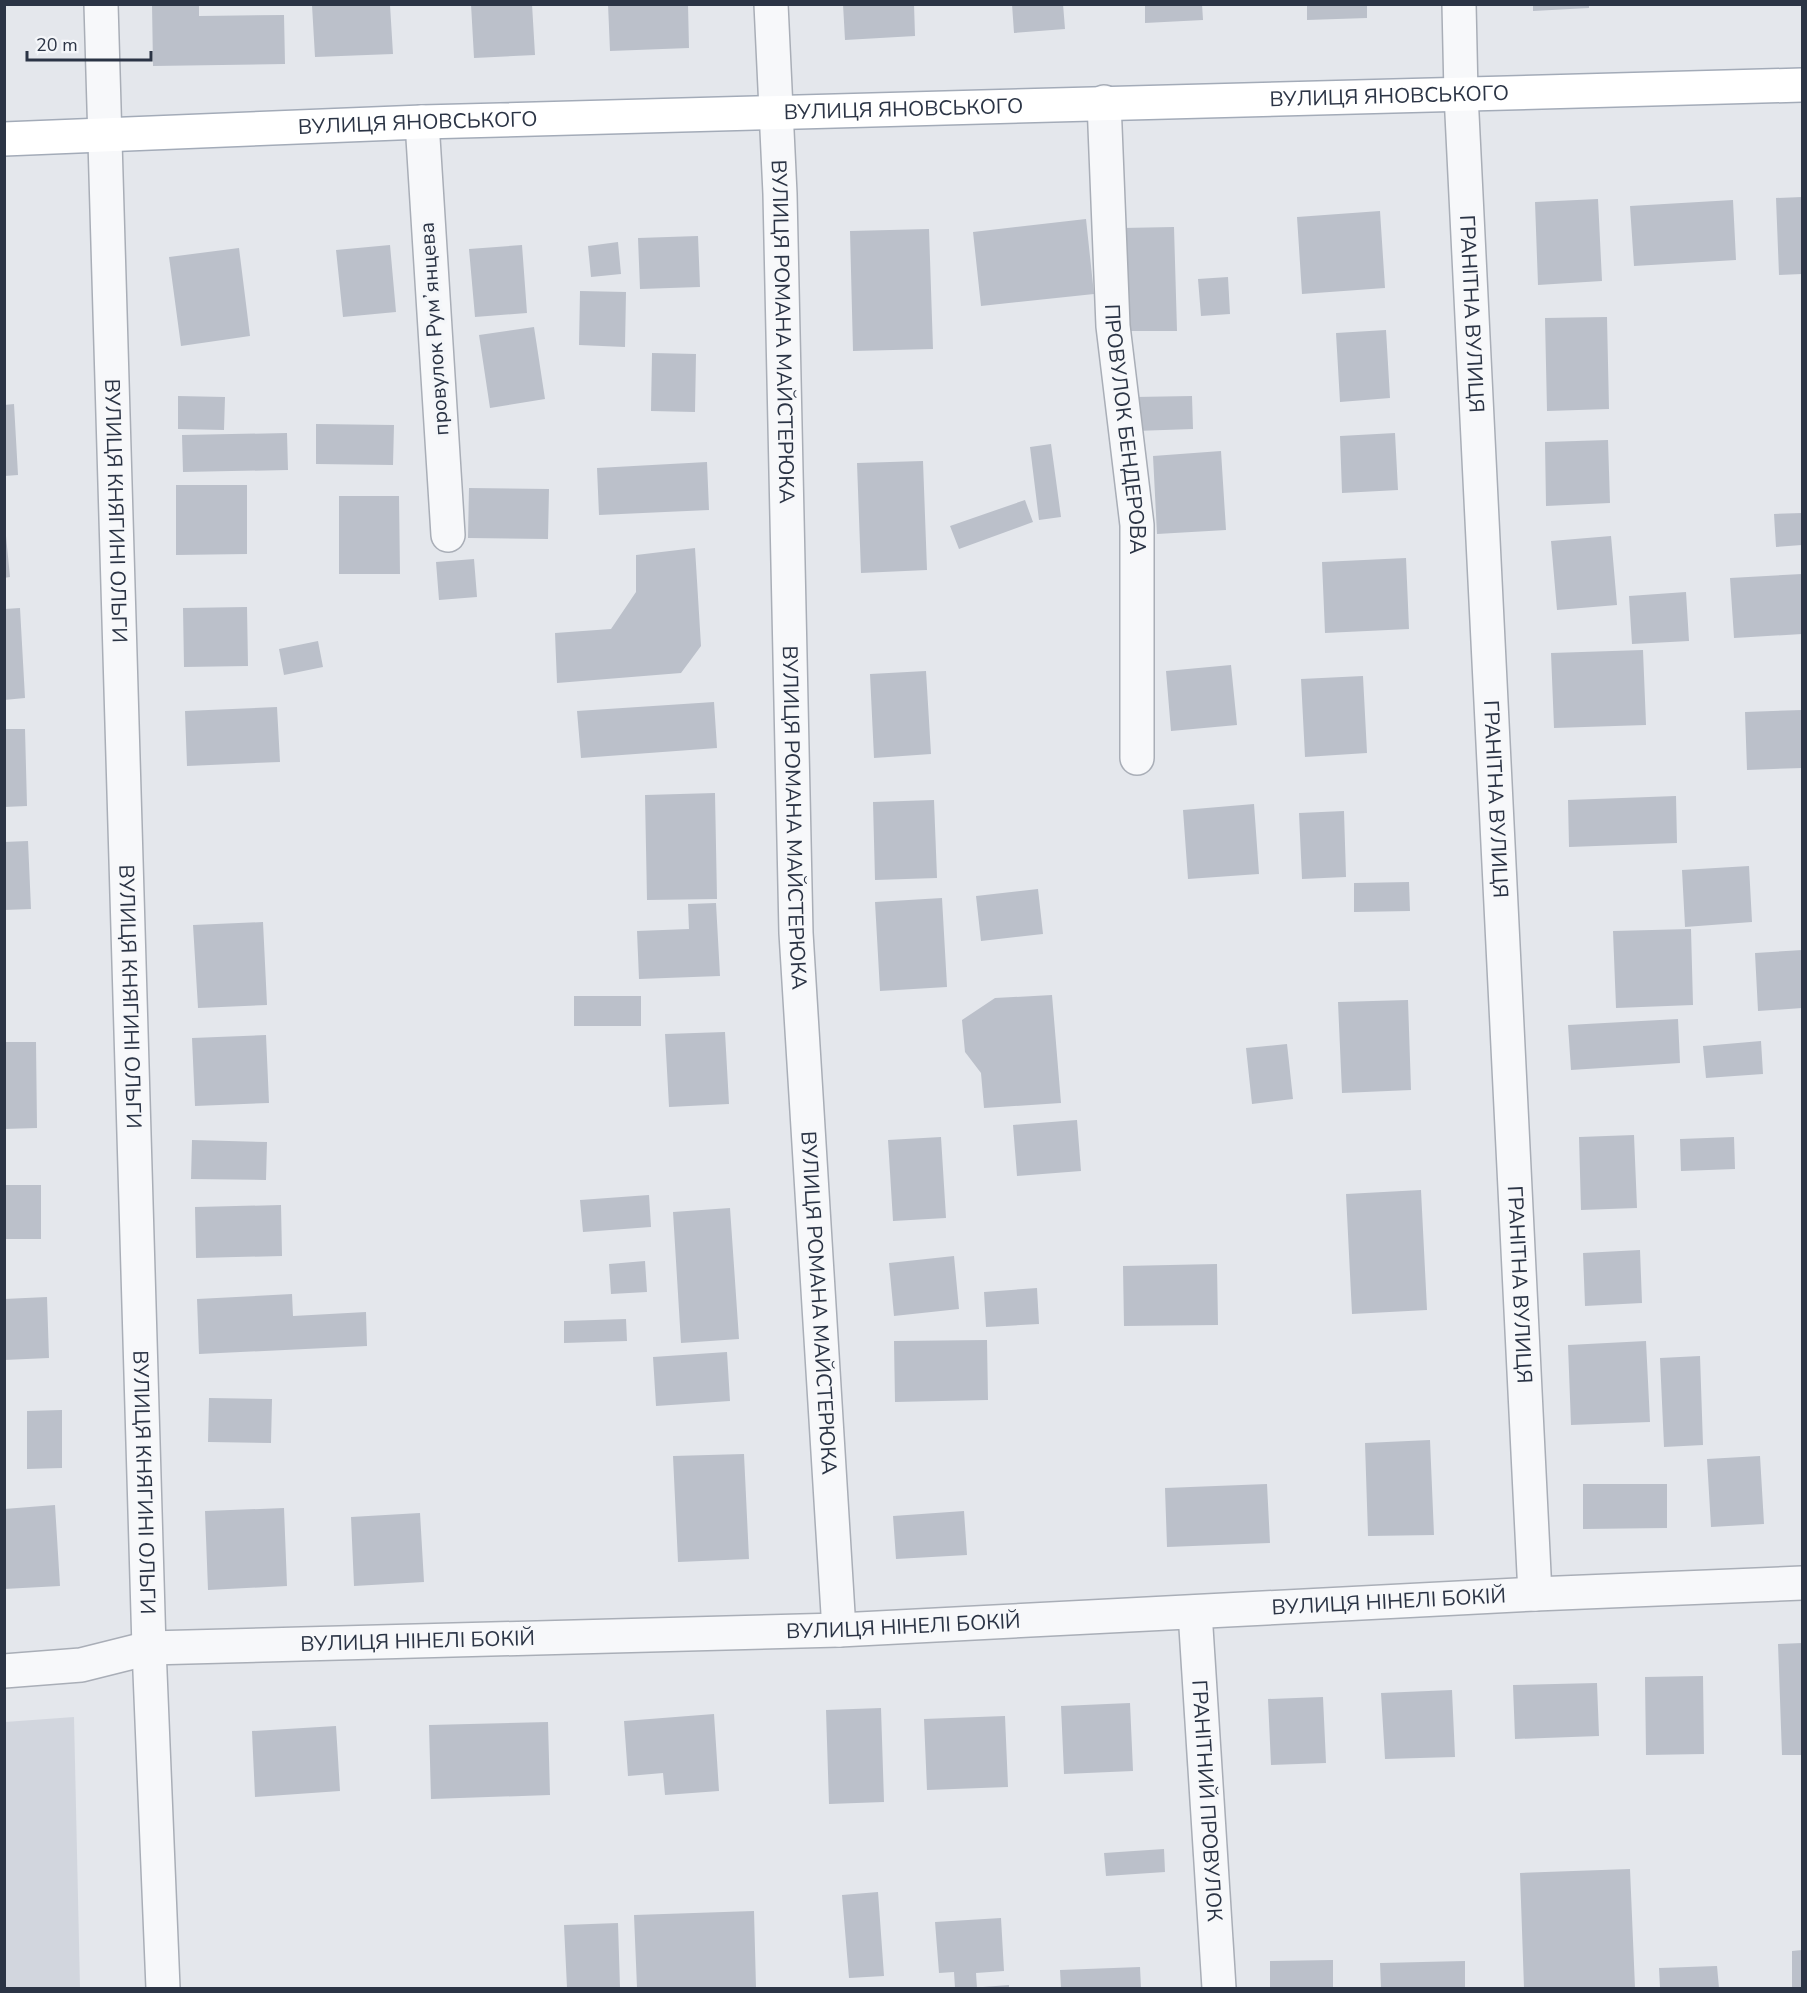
<svg xmlns="http://www.w3.org/2000/svg" width="1807" height="1993" viewBox="0 0 1807 1993" font-family="'Nunito Sans',sans-serif">
<rect width="100%" height="100%" fill="#e4e7ec"/>
<path fill="#d2d6de" d="M74,1717L80,1988H5V1722Z"/>
<path fill="#bbc0ca" d="M152,4H199V16L284,15L285,64L153,66Z
M471,4H532L535,55L474,58Z
M608,4H688L689,48L610,51Z
M843,4H914L915,36L845,40Z
M1012,4H1063L1065,29L1014,33Z
M1145,4H1202L1203,20L1145,23Z
M1307,4H1367V18L1307,20Z
M1533,4H1589V8L1533,11Z
M312,5H390L393,54L315,57Z
M1802,197V274L1779,275L1776,198Z
M1598,199L1602,281L1538,285L1535,202Z
M1733,200L1736,260L1634,266L1630,206Z
M1380,211L1385,288L1302,294L1297,217Z
M1086,219L1094,294L981,306L973,232Z
M1174,227L1177,331H1126L1122,228Z
M929,229L933,349L853,351L850,231Z
M698,236L700,287L640,289L638,238Z
M618,242L621,274L591,277L588,246Z
M390,245L396,312L343,317L336,250Z
M522,245L527,313L475,317L469,249Z
M239,248L250,336L181,346L169,257Z
M1228,277L1230,314L1201,316L1198,279Z
M580,291L626,292L625,347L579,345Z
M1607,317L1609,409L1547,411L1545,318Z
M534,327L545,399L490,408L479,335Z
M1386,330L1390,398L1340,402L1336,333Z
M652,353L696,354L695,412L651,411Z
M178,396L225,397L224,430L178,429Z
M1192,396L1193,429L1135,431L1134,397Z
M14,404L18,475L4,476V405Z
M316,424L394,425L393,465L316,464Z
M287,433L288,470L183,472L182,435Z
M1395,433L1398,490L1342,493L1340,436Z
M1608,440L1610,503L1546,506L1545,442Z
M1051,444L1061,517L1039,520L1030,447Z
M1221,451L1226,530L1157,534L1153,456Z
M923,461L927,570L861,573L857,463Z
M707,462L709,510L599,515L597,468Z
M176,485H247V554L176,555Z
M469,488L549,489L548,539L468,538Z
M339,496H399L400,574H339Z
M1025,500L1033,522L959,549L950,526Z
M1802,513V545L1776,547L1774,514Z
M6,536L10,577L4,578V537Z
M1611,536L1617,605L1557,610L1551,541Z
M695,548L701,646L681,673L557,683L555,633L611,629L636,592V555Z
M1406,558L1409,629L1325,633L1322,562Z
M474,559L477,597L439,600L436,562Z
M1802,574V634L1734,638L1730,578Z
M1686,592L1689,641L1632,644L1629,596Z
M247,607L248,666L184,667L183,608Z
M20,608L25,698L4,700V609Z
M318,641L323,667L284,675L279,649Z
M1643,650L1646,725L1554,728L1551,653Z
M1231,665L1237,725L1171,731L1166,671Z
M926,671L931,754L874,758L870,674Z
M1363,676L1367,753L1305,757L1301,679Z
M714,702L717,748L581,758L577,711Z
M277,707L280,762L187,766L185,711Z
M1802,710V768L1747,770L1745,712Z
M4,729H25L27,806L4,807Z
M715,793L717,899L647,900L645,795Z
M1676,796L1677,843L1569,847L1568,800Z
M934,800L937,878L875,880L873,802Z
M1254,804L1259,874L1188,879L1183,810Z
M1344,811L1346,877L1302,879L1299,813Z
M28,841L31,909L4,910V842Z
M1749,866L1752,922L1685,927L1682,870Z
M1409,882L1410,911L1354,912V883Z
M1038,889L1043,934L981,941L976,896Z
M942,898L947,987L880,991L875,902Z
M716,903L720,976L639,979L637,931L689,929L688,904Z
M263,922L267,1005L198,1008L193,925Z
M1691,929L1693,1005L1616,1008L1613,931Z
M1802,950V1008L1758,1011L1755,953Z
M1052,995L1061,1103L984,1108L981,1073L965,1052L962,1020L995,998Z
M574,996H641V1026H574Z
M1408,1000L1411,1090L1342,1093L1338,1002Z
M1678,1019L1680,1063L1571,1070L1568,1025Z
M725,1032L729,1104L669,1107L665,1034Z
M266,1035L269,1103L195,1106L192,1038Z
M1761,1041L1763,1074L1706,1078L1703,1046Z
M4,1042H36L37,1128L4,1129Z
M1287,1044L1293,1099L1252,1104L1246,1048Z
M1077,1120L1081,1171L1017,1176L1013,1125Z
M1634,1135L1637,1208L1581,1210L1579,1137Z
M941,1137L946,1218L893,1221L888,1140Z
M1734,1137L1735,1169L1681,1171L1680,1139Z
M192,1140L267,1142L266,1180L191,1179Z
M4,1185H41V1239H4Z
M1421,1190L1427,1310L1352,1314L1346,1194Z
M649,1195L651,1227L583,1232L580,1200Z
M281,1205L282,1256L196,1258L195,1207Z
M730,1208L739,1339L681,1343L673,1212Z
M1640,1250L1642,1303L1585,1306L1583,1253Z
M954,1256L959,1309L894,1316L889,1263Z
M645,1261L647,1292L611,1294L609,1264Z
M1217,1264L1218,1325L1124,1326L1123,1266Z
M1037,1288L1039,1324L986,1327L984,1292Z
M292,1294L293,1316L366,1312L367,1346L199,1354L197,1299Z
M47,1297L49,1358L4,1360V1299Z
M626,1319L627,1341L564,1343V1321Z
M987,1340L988,1400L895,1402L894,1341Z
M1646,1341L1650,1422L1571,1425L1568,1345Z
M727,1352L730,1401L656,1406L653,1357Z
M1700,1356L1703,1445L1664,1447L1660,1358Z
M209,1398L272,1399L271,1443L208,1442Z
M62,1410V1468L27,1469V1411Z
M1430,1440L1434,1535L1368,1536L1365,1443Z
M744,1454L749,1559L678,1562L673,1456Z
M1760,1456L1764,1524L1711,1527L1707,1459Z
M1267,1484L1270,1543L1167,1547L1165,1488Z
M1583,1484H1667V1528L1583,1529Z
M55,1505L60,1586L4,1589V1509Z
M284,1508L287,1586L208,1590L205,1511Z
M964,1511L967,1555L896,1559L893,1516Z
M420,1513L424,1582L354,1586L351,1517Z
M1802,1643V1755H1782L1778,1644Z
M1703,1676L1704,1754L1646,1755L1645,1677Z
M1597,1683L1599,1736L1515,1739L1513,1685Z
M1452,1690L1455,1757L1385,1759L1381,1693Z
M1323,1697L1326,1763L1271,1765L1268,1699Z
M1130,1703L1133,1771L1064,1774L1061,1706Z
M881,1708L884,1802L829,1804L826,1710Z
M714,1714L719,1791L665,1795L663,1773L628,1776L624,1721Z
M1005,1716L1008,1787L927,1790L924,1719Z
M548,1722L550,1795L431,1799L429,1725Z
M336,1726L340,1791L255,1797L252,1731Z
M1164,1849L1165,1872L1106,1876L1104,1853Z
M1630,1869L1635,1988H1524L1520,1873Z
M878,1892L884,1976L849,1978L842,1895Z
M754,1911L756,1988H637L634,1915Z
M1001,1918L1004,1971L976,1973L977,1988H955L954,1972L939,1973L935,1922Z
M618,1923L620,1988H567L564,1925Z
M1802,1950V1988H1792V1951Z
M1333,1960V1988H1270V1961Z
M1465,1961V1988H1381L1380,1963Z
M1717,1966L1719,1988H1660L1659,1968Z
M1140,1967L1141,1988H1061L1060,1970Z
M1009,1985V1988H983V1987Z"/>
<g fill="none" stroke-linecap="round" stroke-linejoin="round">
<defs>
<g id="minor">
<path id="s1" d="M101,4L149,1648L163,1988"/>
<path id="s2" d="M771,4L780,194L796,933L839,1630"/>
<path id="s3" d="M1459,4L1461,94L1535,1594"/>
<path id="s4" d="M1104,102L1113,326L1137,525V758"/>
<path d="M422,122L448,535"/>
<path id="s5" d="M1195,1612L1219,1988"/>
<path id="s6" d="M4,1671L81,1665L149,1648L839,1630L1535,1594L1802,1583"/>
</g>
<g id="major">
<path id="s7" d="M4,139L422,122L1802,85"/>
</g>
</defs>
<use href="#minor" stroke="#a9aeb7" stroke-width="36"/>
<use href="#major" stroke="#a3abb8" stroke-width="36"/>
<use href="#minor" stroke="#f7f8fa" stroke-width="33"/>
<use href="#major" stroke="#fff" stroke-width="33"/>
</g>
<g text-anchor="middle" dominant-baseline="central" stroke-width="6" stroke-linejoin="round" paint-order="stroke">
<g font-size="21" fill="#2b3445" stroke="#f4f6f9">
<text stroke="none"><textPath href="#s7" startOffset="1386">ВУЛИЦЯ ЯНОВСЬКОГО</textPath></text>
<text stroke="none"><textPath href="#s7" startOffset="900">ВУЛИЦЯ ЯНОВСЬКОГО</textPath></text>
<text stroke="none"><textPath href="#s7" startOffset="414">ВУЛИЦЯ ЯНОВСЬКОГО</textPath></text>
<text stroke="none"><textPath href="#s3" startOffset="310">ГРАНІТНА ВУЛИЦЯ</textPath></text>
<text transform="translate(434 329) rotate(-94)">провулок Румʼянцева</text>
<text stroke="none"><textPath href="#s2" startOffset="328">ВУЛИЦЯ РОМАНА МАЙСТЕРЮКА</textPath></text>
<text stroke="none"><textPath href="#s4" startOffset="328">ПРОВУЛОК БЕНДЕРОВА</textPath></text>
<text stroke="none"><textPath href="#s1" startOffset="507">ВУЛИЦЯ КНЯГИНІ ОЛЬГИ</textPath></text>
<text stroke="none"><textPath href="#s3" startOffset="796">ГРАНІТНА ВУЛИЦЯ</textPath></text>
<text stroke="none"><textPath href="#s2" startOffset="814">ВУЛИЦЯ РОМАНА МАЙСТЕРЮКА</textPath></text>
<text stroke="none"><textPath href="#s1" startOffset="993">ВУЛИЦЯ КНЯГИНІ ОЛЬГИ</textPath></text>
<text stroke="none"><textPath href="#s3" startOffset="1282">ГРАНІТНА ВУЛИЦЯ</textPath></text>
<text stroke="none"><textPath href="#s2" startOffset="1300">ВУЛИЦЯ РОМАНА МАЙСТЕРЮКА</textPath></text>
<text stroke="none"><textPath href="#s1" startOffset="1479">ВУЛИЦЯ КНЯГИНІ ОЛЬГИ</textPath></text>
<text stroke="none"><textPath href="#s6" startOffset="1388">ВУЛИЦЯ НІНЕЛІ БОКІЙ</textPath></text>
<text stroke="none"><textPath href="#s6" startOffset="902">ВУЛИЦЯ НІНЕЛІ БОКІЙ</textPath></text>
<text stroke="none"><textPath href="#s6" startOffset="416">ВУЛИЦЯ НІНЕЛІ БОКІЙ</textPath></text>
<text stroke="none"><textPath href="#s5" startOffset="189">ГРАНІТНИЙ ПРОВУЛОК</textPath></text>
</g>
</g>
<rect width="1807" height="1993" fill="none" stroke="#2b3445" stroke-width="12"/>
<path d="M27 51v9h124v-9" fill="none" stroke="#2b3445" stroke-width="3"/>
<text x="36" y="51" font-size="18" fill="#2b3445" stroke="#f4f6f9" stroke-width="4.5" paint-order="stroke">20 m</text>
</svg>
